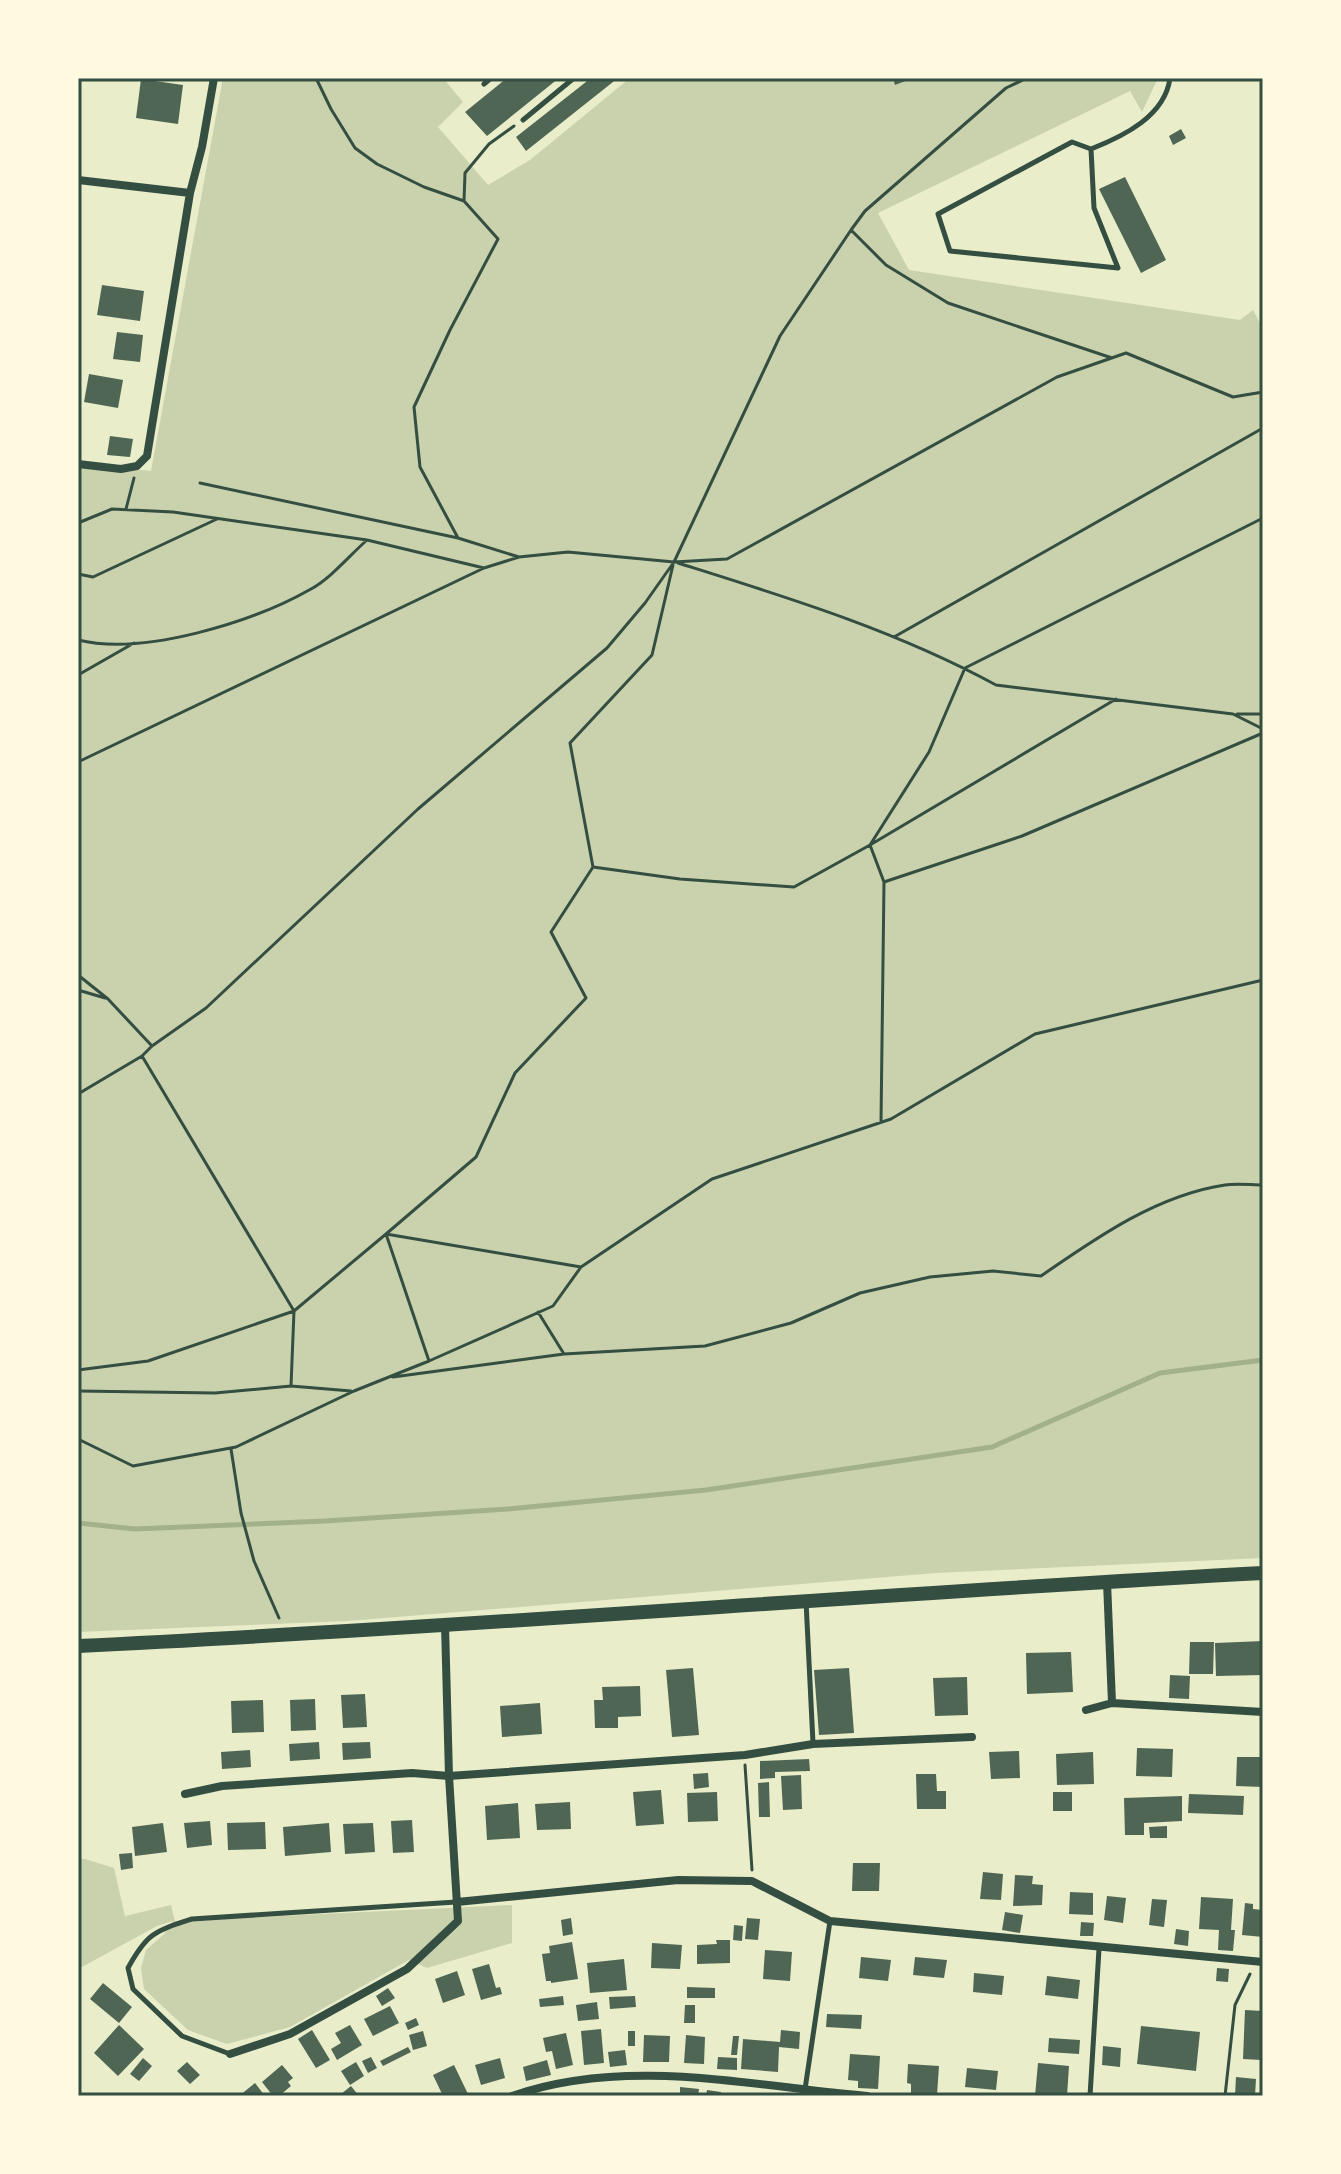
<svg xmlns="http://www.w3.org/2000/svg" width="1341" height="2174" viewBox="0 0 1341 2174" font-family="Montserrat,sans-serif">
<rect width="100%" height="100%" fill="#e9edc9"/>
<path fill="#cad2ad" d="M223,78H443L463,102L438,127L488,185L530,160L630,78H1158L1142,112L1130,91L878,213L909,270L1240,320L1253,310L1263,329V1558L936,1573L348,1621L78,1632V462L151,471Z
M78,1859H85L114,1868L125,1916L171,1905L175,1921L512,1905V1943L427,1968L409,1960L290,2027L227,2044L188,2030L144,1989L141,1968L146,1950L163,1935L173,1921L157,1926L80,1968L78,1973Z"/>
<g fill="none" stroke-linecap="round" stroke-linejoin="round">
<path stroke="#a3b18a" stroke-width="5" d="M78,1523L135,1529L325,1521L508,1509L706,1490L992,1447L1160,1373L1263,1360"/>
</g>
<path fill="#4f6655" d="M507,78H559L487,136L465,112Z
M591,78H618L526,151L516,137Z
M893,78H913L895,85Z
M141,79L183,85L178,124L136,118Z
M1181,129L1186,138L1173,145L1169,136Z
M1125,177L1166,260L1141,273L1099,189Z
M102,285L144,291L140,321L97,315Z
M117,332L143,335L140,362L113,359Z
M89,374L123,380L118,408L84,402Z
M110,436L133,439L130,457L107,455Z
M1263,1641V1675L1216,1676L1215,1643Z
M1190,1642H1214L1213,1674H1189Z
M1071,1652L1073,1692L1027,1694L1026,1653Z
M693,1668L699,1735L672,1737L666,1670Z
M849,1668L854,1733L819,1735L814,1670Z
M1170,1675L1190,1676L1189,1699L1169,1698Z
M967,1677L968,1715L935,1716L933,1678Z
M640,1686L641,1716L618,1717V1728H595L594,1700H603L602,1687Z
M365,1694L367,1727L343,1728L341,1695Z
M315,1699L316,1730L291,1731L290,1700Z
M263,1700L264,1732L232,1733L231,1701Z
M540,1703L542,1734L502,1737L500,1706Z
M319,1742L320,1759L290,1761L289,1744Z
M370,1742L371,1758L343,1760L342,1743Z
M1137,1748L1173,1749L1172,1777L1136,1776Z
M250,1750L251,1767L222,1769L221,1752Z
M1019,1751L1020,1778L991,1779L989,1752Z
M1093,1752L1094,1784L1057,1785L1056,1754Z
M1237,1757H1263V1787L1236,1786Z
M809,1759L810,1771L775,1772V1778L760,1779V1761Z
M708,1773L709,1787L694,1789L693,1774Z
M916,1774H936L937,1791H946V1809H917Z
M801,1775L802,1809L783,1810L781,1776Z
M769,1782L770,1817H759L758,1783Z
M661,1790L664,1824L636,1826L633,1792Z
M717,1792L718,1821L688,1822L687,1793Z
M1053,1792H1072V1811H1053Z
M1189,1794L1244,1796L1243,1815L1188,1813Z
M1182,1796V1821L1144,1823V1835H1125L1124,1798Z
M570,1802L571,1829L537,1830L535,1804Z
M518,1803L520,1838L487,1840L485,1806Z
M412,1820L414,1852L393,1853L391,1821Z
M210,1821L212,1845L187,1848L184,1823Z
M265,1822L266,1849L228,1850L227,1823Z
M163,1823L167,1852L135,1856L132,1827Z
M329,1823L331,1852L285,1856L283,1827Z
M373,1823L375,1852L345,1854L343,1824Z
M1167,1826V1838H1150L1149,1827Z
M132,1853L133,1868L121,1870L119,1854Z
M853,1863H880L879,1891H852Z
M983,1872L1003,1874L1001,1900L980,1899Z
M1015,1875L1033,1876L1032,1884L1043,1885L1042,1905L1013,1906Z
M1070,1892L1093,1893V1915L1069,1914Z
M1107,1896L1126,1898L1123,1923L1104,1920Z
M1201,1897L1233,1899L1231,1930H1235L1233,1951L1218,1950L1219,1930L1199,1929Z
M1152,1899L1167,1900L1164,1927L1149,1925Z
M1245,1903L1253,1904V1909L1263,1910V1937L1242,1935Z
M1005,1912L1023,1915L1020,1933L1002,1930Z
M571,1918L573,1934L563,1936L561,1920Z
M747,1918L760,1919L758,1940L745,1939Z
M1081,1922L1094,1923L1093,1936H1080Z
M734,1925L743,1926L742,1941L733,1940Z
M1176,1929L1189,1931L1188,1946L1174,1944Z
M716,1940H730V1963L697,1964V1945L717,1944Z
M572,1942L578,1979L551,1983V1981H546L542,1954L550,1953L549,1946Z
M652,1943L682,1945L680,1969L651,1968Z
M765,1950L792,1952L790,1981L763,1979Z
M861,1957L891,1960L888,1981L859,1978Z
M915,1957L947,1960L944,1978L913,1975Z
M624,1959L627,1990L590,1993L587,1963Z
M489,1964L496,1988L500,1987L502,1994L481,2000L472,1969Z
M1217,1968L1229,1969L1228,1982L1216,1981Z
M457,1971L465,1995L443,2003L435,1979Z
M974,1973L1004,1976L1002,1995L973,1992Z
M1047,1976L1080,1980L1078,1999L1045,1995Z
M103,1983L132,2007L119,2023L90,1999Z
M687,1987L715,1988V1998H687Z
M388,1988L395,1998L382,2006L376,1996Z
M563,1996L564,2005L540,2007L539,1999Z
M635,1996L636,2007L610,2009L609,1997Z
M597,2002L599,2019L578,2021L576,2005Z
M685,2005H695V2023H684Z
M390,2006L399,2023L373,2036L364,2019Z
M1245,2010L1263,2011L1262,2060L1243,2059Z
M827,2014L862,2015L861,2029L826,2027Z
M416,2018L419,2025L408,2030L405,2023Z
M119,2025L144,2049L118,2076L94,2053Z
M350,2025L362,2045L337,2060L331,2049L341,2043L335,2033Z
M1141,2026L1200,2032L1196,2071L1137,2064Z
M601,2029L604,2063L584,2065L581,2031Z
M312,2030L330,2060L316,2068L298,2039Z
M781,2030L800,2032L799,2049L779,2047L778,2072L741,2069L743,2039L780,2042Z
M423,2031L427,2046L413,2050L409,2035Z
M628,2031H635V2046H628Z
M566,2033L573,2065L556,2069L552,2051L546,2052L543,2038Z
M644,2035L670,2036L669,2062H643Z
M686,2035L705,2037L704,2064L684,2063Z
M733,2036H739L737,2055H731Z
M1049,2038L1080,2040L1079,2054L1048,2052Z
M1103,2046L1121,2048L1120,2067L1102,2065Z
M408,2047L411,2052L383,2066L380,2061Z
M625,2050L627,2065L610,2067L608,2052Z
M850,2054L880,2056L878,2089L858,2088V2081L848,2080Z
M371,2057L377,2068L368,2073L362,2061Z
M718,2057L737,2058V2070L717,2069Z
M143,2058L152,2066L139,2081L130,2074Z
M500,2058L505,2078L481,2085L475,2065Z
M547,2060L551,2075L526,2081L523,2067Z
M187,2062L200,2075L190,2084L177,2071Z
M356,2062L364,2076L350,2085L341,2071Z
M1038,2063L1069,2066L1067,2096H1035Z
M908,2064L939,2066L937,2095L911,2093V2084L907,2083Z
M282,2065L293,2078L288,2082L291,2086L279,2096H273L262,2082Z
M454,2065L468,2094L443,2096L433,2075Z
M967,2068L998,2071L996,2090L965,2087Z
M1236,2077L1256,2079L1255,2096H1235Z
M255,2083L265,2096H239Z
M351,2086L359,2096H343L341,2094Z
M680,2087L699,2089L698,2096H680Z
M707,2090L721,2092V2096H706Z"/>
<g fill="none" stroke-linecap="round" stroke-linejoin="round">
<path stroke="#344e41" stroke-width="3" d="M316,78L331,109L355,148L377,164L424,187L464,201L498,239L450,330L414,407L420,467L458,538
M464,201L465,173L489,144L514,126
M851,230L886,265L948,303L1112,358
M200,483L458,538L519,557
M126,509L134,478
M1263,518L965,668L929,752L870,845L884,882L1022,836L1263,733
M78,523L112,509L173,512L367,540L484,568
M678,563C786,597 895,630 996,685L1233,714L1263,729
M78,574L93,577L217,519
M894,637L1263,428
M78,640C144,656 253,622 311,589C331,578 349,556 367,540
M78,675L134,643
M1237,714H1263
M78,762L484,568L519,557L568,552L674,562L727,559L1057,377L1126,353L1233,397L1263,392
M593,867L680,879L794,887L870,845L1116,699
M78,975L108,999L152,1046
M78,990L105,998
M142,1056L294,1311L291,1386L351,1391
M78,1094L142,1056L152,1046L206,1008L418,809L607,648L645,603L674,562L780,336L851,230L865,211L1006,88L1027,78
M881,1122L884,882
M581,1267L386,1234L476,1157L515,1073L586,998L551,932L593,867L570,743L652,655L673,565
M538,1312L564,1354L705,1346L791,1323L860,1293L930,1277L993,1271L1041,1276C1096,1238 1157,1195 1225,1185C1237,1183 1251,1185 1263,1185
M78,1370L148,1361L294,1311L386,1234L429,1361
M393,1377L564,1354
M78,1391L215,1393L291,1386
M78,1439L133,1466L236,1447L354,1391L429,1361L553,1306L581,1267L712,1179L891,1119L1035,1034L1263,980
M231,1449L241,1513L254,1561L279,1618
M745,1765L752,1870
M1225,2096L1235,2005L1250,1974"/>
<path stroke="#344e41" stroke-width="5" d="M484,84L491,78
M523,120L574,78
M1091,149L1094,208L1118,268L950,251L938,214L1072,142L1091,149C1124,136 1165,116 1170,78
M806,1601L813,1743
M230,2054L182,2036L133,1989L128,1968C147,1933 155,1931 192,1919L456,1902
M804,2096L830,1921
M1090,2096L1099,1949"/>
<path stroke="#344e41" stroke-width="8" d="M78,180L190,193
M78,464L121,469L137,466L147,456L190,193L202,147L214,78
M1107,1582L1112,1703
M1086,1710L1112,1703L1263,1712
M185,1794L222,1786L412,1773L449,1776L745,1755L813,1744L972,1737
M457,1902L678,1880L752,1881L830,1921L1263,1962
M230,2054L290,2034L407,1969L458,1921L449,1776L445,1625
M512,2096C627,2056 750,2086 867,2096"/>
<path stroke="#344e41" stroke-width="14" d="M78,1646C473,1627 868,1594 1263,1573"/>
</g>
<rect width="1341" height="2174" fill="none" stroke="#fefae0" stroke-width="160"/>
<rect x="80" y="80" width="1181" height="2014" fill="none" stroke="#344e41" stroke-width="3"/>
</svg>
